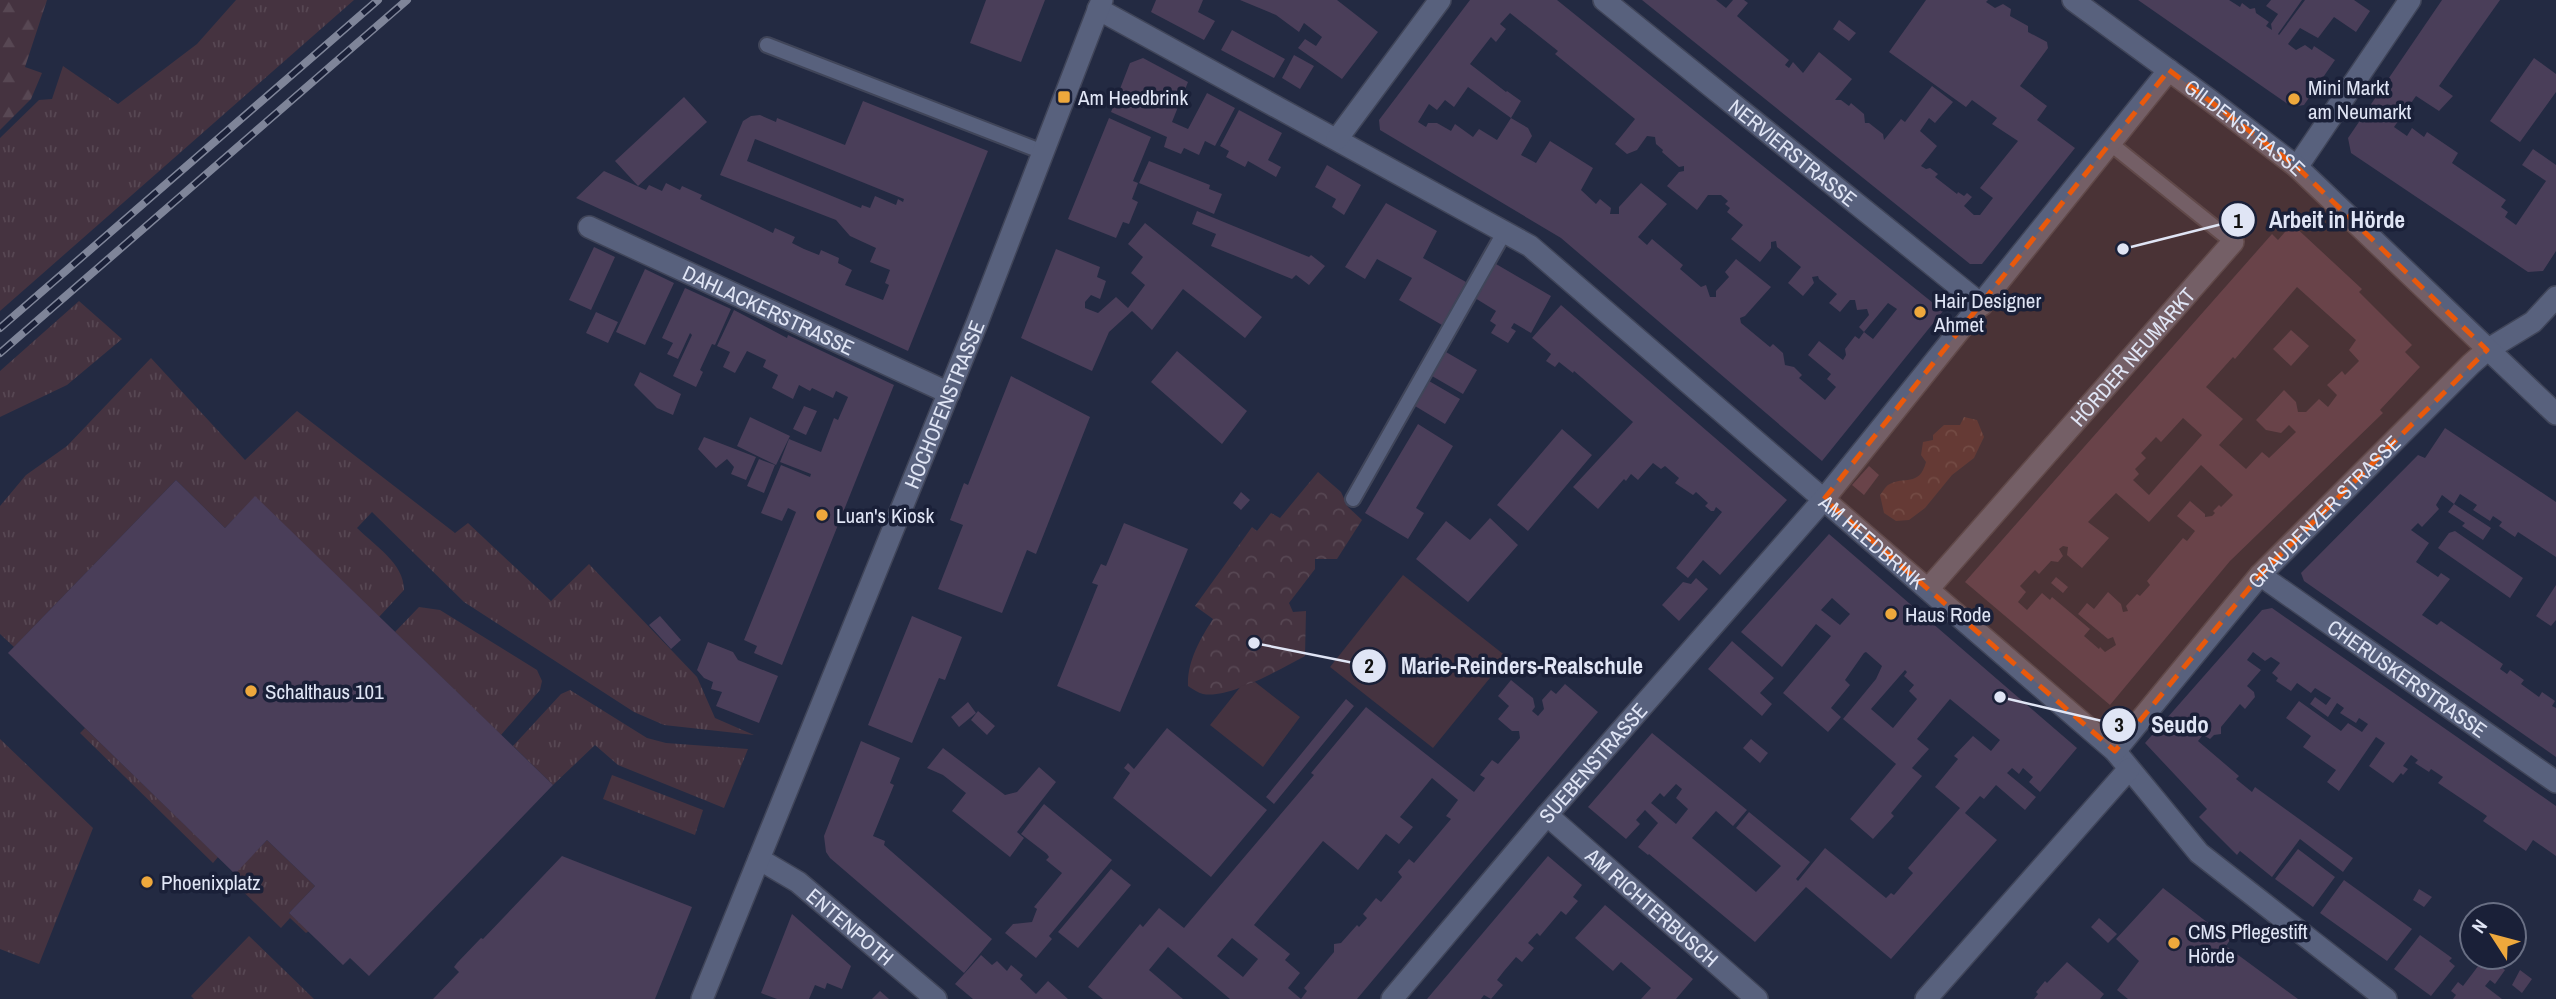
<svg xmlns="http://www.w3.org/2000/svg" width="2556" height="999" viewBox="0 0 2556 999" font-family="'Archivo Narrow',sans-serif">
<defs>
<pattern id="grass-tufts" width="24" height="20" patternUnits="userSpaceOnUse" patternTransform="scale(1.75)"><rect width="24" height="20" fill="#453340"/><path d="M3 7l-1-3M5 7V3M7 7l1-3M15 17l-1-3M17 17v-4M19 17l1-3" fill="none" stroke="#574753"/></pattern>
<pattern id="forest-firs" width="22" height="20" patternUnits="userSpaceOnUse" patternTransform="scale(1.75)"><rect width="22" height="20" fill="#453340"/><path d="M5 1l3.5 6h-7zM16 11l3.5 6h-7z" fill="#574753"/></pattern>
<pattern id="park-crowns" width="20" height="18" patternUnits="userSpaceOnUse" patternTransform="scale(1.75)"><rect width="20" height="18" fill="#453340"/><path d="M2 6a3 3 0 1 1 6 0M12 15a3 3 0 1 1 6 0" fill="none" stroke="#574753"/></pattern>
</defs>
<rect width="100%" height="100%" fill="#232a42"/>
<path fill="url(#grass-tufts)" d="M236,0H354L0,311V138L39,100L52,99L63,66L118,104L197,44Z
M79,301L122,339L67,385L0,417V371Z
M151,358L245,460L297,411L455,533L468,523L551,601L589,564L697,677L715,718L754,735L664,725L634,712L464,602L372,512L357,528C375,546 404,563 404,590L379,617L255,497L225,528L176,480L14,647L0,634V506L26,475L67,446Z
M419,607L440,610L537,670L542,681L540,690L501,735L395,632Z
M570,690L647,738L666,743L748,749L724,808L618,765L595,745L553,785L513,746L561,694Z
M85,728L218,857L213,863L80,733Z
M0,739L93,828L39,964L0,949Z
M612,775L703,810L695,835L603,799Z
M267,840L315,886L289,913L309,931L306,933L290,918L281,928L229,878Z
M249,936L314,999H194L191,996Z"/>
<path fill="url(#forest-firs)" d="M0,0H47L25,67L42,73L31,99L0,130Z"/>
<path fill="url(#park-crowns)" d="M1964,417L1977,420L1984,437L1974,458L1952,475L1925,508L1909,520L1896,521L1884,513L1880,495C1883,492 1884,488 1888,485C1904,475 1919,488 1926,462L1921,455L1923,442L1933,440V435L1944,425H1960Z
M1318,472L1341,492L1348,507L1362,520L1337,559H1315V569L1289,603L1293,612L1306,611L1305,656C1280,669 1230,699 1203,694C1198,693 1193,689 1188,686C1187,662 1200,639 1213,619L1195,606L1252,527L1257,531L1271,513L1280,518Z"/>
<path fill="#453340" d="M1403,575L1507,657L1433,748L1330,667Z
M1255,682L1300,717L1263,767L1210,725L1241,686Z"/>
<path fill="#4a3e59" fill-rule="evenodd" d="M986,0H1045L1021,62L970,43Z
M1156,0H1203L1198,12L1215,21L1204,40L1151,12Z
M1240,0H1337L1378,32L1342,79L1298,48L1305,39L1316,46L1322,37L1304,23L1299,32L1276,15Z
M1470,0H1557L1943,311L1822,461L1561,238L1380,130L1379,120ZM1510,13L1558,51L1555,54L1635,119L1615,144L1627,154L1637,150L1647,136L1655,137L1656,144L1663,150L1662,152L1679,167L1684,166V171L1679,172L1667,186L1697,210L1708,195H1721L1728,201L1725,204L1730,208L1727,212L1743,225L1731,239L1760,262L1771,248V242L1776,241L1777,247L1801,267L1788,283L1803,296L1814,283L1812,277L1818,276L1819,279L1837,294L1829,303L1840,312L1850,300H1855L1857,310L1867,309L1869,315L1859,327L1864,332L1859,339L1855,336L1845,349L1846,355L1843,360L1819,341L1808,355L1831,374L1827,379L1836,387L1825,400L1799,378L1802,375L1794,367L1785,365L1783,353L1773,344L1770,347L1741,323L1740,318L1745,316L1771,287L1736,259L1725,272L1729,277L1716,291V297H1710L1706,285L1701,287L1680,269L1683,265L1652,239L1647,245L1638,237L1667,204L1641,183L1619,207V214H1610L1611,208L1600,199L1596,204L1581,190L1593,168L1550,141L1536,163L1521,155L1532,136L1528,128L1511,118L1521,101L1507,91L1506,92L1470,64L1491,37L1496,42L1506,29L1500,24ZM1468,87L1511,118L1497,140L1479,129L1473,137L1455,124L1451,131L1437,123H1428L1426,127L1418,122L1429,104L1437,110L1445,100L1454,107ZM1888,303L1897,309L1873,339L1864,332Z
M1642,0H1716L1726,8L1733,0H1744L1748,3L1737,16L1789,60L1785,65L1789,68L1793,62L1803,73L1819,52L1852,79L1835,100H1841L1849,106L1851,103L1864,114L1865,123H1869L1883,134L1884,140L1901,119L1905,122L1932,86L1953,102L1935,123L1929,118L1920,131L1937,146L1921,166L1926,169L1930,168L1938,174L1935,177L1957,194L1958,192L1964,196L1967,193L1972,197L1964,206L1974,215H1980L1993,198L1980,188L2018,141L1992,124L1997,118L1972,100L1966,107L1889,52L1926,0H1988L1986,2L1995,8L2003,4L2011,9L2010,16L2028,26V32L2047,42L2048,48L2020,86L2047,106L2037,120L2075,148L1982,264H1970Z
M2138,0H2229L2240,7L2242,3L2250,9L2255,8L2256,13L2269,22L2266,26L2272,30L2271,24L2278,14L2266,6L2271,0H2302L2278,34L2279,35L2305,0H2354L2370,11L2356,32L2334,17L2318,38L2300,28L2288,44L2296,50L2305,45L2312,50L2314,46L2335,60L2304,105L2292,107Z
M2442,0H2500L2439,86L2453,96L2439,111L2416,96L2394,127L2407,136L2412,128L2424,137L2427,132L2458,153L2452,163L2506,200L2501,207L2508,212L2505,217L2516,225L2546,181L2522,165L2533,149L2556,165V251L2543,271L2528,272L2351,153L2348,138Z
M1839,20L1856,33L1849,41L1833,29Z
M1232,30L1285,59L1274,78L1221,50Z
M1294,55L1314,66L1300,89L1282,78Z
M1143,58L1188,82L1172,122L1188,129L1207,93L1235,108L1215,146L1205,141L1199,155L1184,148L1181,154L1164,147L1167,137L1111,112L1130,63Z
M2534,58L2556,74V92L2520,142L2490,121Z
M684,97L707,122L638,186L615,161Z
M863,101L988,151L908,351L576,198L604,171L646,190L649,185L662,191L666,183L680,190L682,186L702,195L700,199L759,226L773,233L775,228L795,237L792,243L804,249L819,255L821,250L839,258L838,263L852,270L845,285L883,300L889,285L885,283L890,270L870,262L876,248L850,236L836,220L720,175L743,121L751,116L760,115L776,122L777,118L845,145ZM755,139L904,199L903,202L898,199L896,205L875,196L870,208L862,205L861,208L747,161Z
M1239,110L1282,133L1268,160L1281,167L1276,177L1248,161L1245,167L1226,157L1229,151L1220,146Z
M1109,118L1151,137L1133,181L1138,183L1132,199L1138,202L1129,224L1123,222L1116,238L1068,219Z
M1149,161L1210,185L1209,189L1222,194L1214,214L1139,183Z
M1327,165L1361,185L1344,215L1332,207L1336,199L1315,187Z
M1386,203L1437,231L1423,258L1466,282L1442,325L1399,300L1412,278L1377,259L1365,279L1345,267Z
M1197,211L1309,257L1311,255L1325,266L1309,285L1296,275L1292,279L1211,246L1216,234L1192,224Z
M1145,223L1262,317L1245,338L1183,289L1152,330L1132,311L1109,332L1092,371L1021,338L1056,249L1100,267L1097,277L1106,281L1100,299L1091,295L1085,302V308L1098,313L1116,297L1128,308L1145,285L1131,273L1143,257L1128,244Z
M2292,224L2362,289L2359,292L2412,345L2405,352L2420,367L2380,410L2383,413L2230,561L2110,705L1965,582L2272,234L2278,240ZM2297,287L2356,340L2349,350L2359,361L2345,375L2342,371L2327,385L2337,395L2328,407L2319,399L2306,412H2298L2296,402L2284,390L2256,420L2266,430L2281,433L2289,425L2296,432L2269,458L2262,452L2246,469L2219,445L2243,419L2206,387L2233,357L2235,359ZM2183,418L2202,435L2149,495L2133,480L2139,474L2135,469L2146,458L2141,453L2156,437L2161,442ZM2201,465L2233,495L2221,507L2219,505L2213,511L2215,513L2212,516L2205,517V514L2190,501L2177,516L2195,531L2187,541L2183,538L2147,581L2150,585L2140,596L2137,594L2126,606L2128,611L2123,612L2121,604L2108,592L2094,609L2087,603L2078,614L2108,639L2113,637L2116,645L2105,652L2100,647L2099,649L2084,636L2090,629L2052,597L2050,600L2042,593L2027,610L2018,602L2026,592L2020,586L2035,570L2039,574L2051,561L2058,562L2063,556L2059,549L2063,546L2068,547L2067,555L2082,568L2109,538L2088,522L2116,493L2149,522Z
M594,247L615,257L591,310L569,300Z
M1496,264L1551,296L1531,333L1514,323L1511,328L1516,331L1508,343L1491,333L1496,325L1490,321L1496,311L1475,298Z
M645,269L674,283L645,345L616,332Z
M685,288L731,309L715,345L712,344L700,370L703,372L696,387L673,376L692,335L690,333L678,359L667,354L673,343L662,338Z
M1561,305L1787,500L1720,575L1703,560L1688,578L1676,568L1722,512L1716,507L1714,511H1711L1705,506L1708,503L1696,492L1693,495L1675,483L1679,478L1665,466L1661,469L1653,463L1638,480L1631,474L1626,481L1624,479L1598,509L1573,487L1633,422L1574,371L1573,373L1559,362L1555,367L1546,361L1551,354L1532,338Z
M734,310L787,338L788,335L894,385L782,665L754,653L757,646L744,640L796,512L788,508L782,521L761,513L781,465L810,477L811,474L780,462L789,439L821,452L834,418L838,420L848,397L836,391L833,398L812,388L810,391L799,385L793,399L772,388L778,375L763,367L766,360L747,351L735,373L723,367L730,352L717,346Z
M596,312L618,322L608,343L586,333Z
M2291,330L2309,346L2291,366L2273,349Z
M1177,351L1247,411L1222,444L1151,382Z
M1446,352L1477,370L1463,394L1432,376Z
M640,372L681,394L673,415L657,408L634,385Z
M1011,376L1090,417L1036,554L1027,550L1002,613L938,589L963,525L950,520L964,483L968,485Z
M1429,381L1460,399L1445,424L1415,406Z
M804,406L817,411L806,435L793,429Z
M750,417L790,436L776,465L737,446Z
M1418,424L1453,446L1416,508L1424,513L1408,539L1365,513Z
M2445,428L2556,502V557L2518,532L2515,537L2499,526L2502,522L2493,516L2490,521L2473,510L2477,505L2460,494L2454,504L2491,528L2483,540L2462,526L2465,523L2448,512L2454,504L2442,495L2436,505L2439,509L2422,527L2418,523L2411,530L2429,543L2416,562L2438,577L2441,573L2450,579L2422,615L2437,625L2441,621L2503,664L2500,669L2507,674L2510,670L2524,680L2521,684L2539,697L2542,692L2555,701L2552,706L2556,708V757L2304,581L2301,573L2418,455L2425,458Z
M1562,429L1592,455L1528,531L1497,505Z
M704,437L756,457L746,480L731,474L734,467L727,459L716,468L698,449Z
M759,459L775,465L764,493L747,486Z
M1869,466L1879,475L1864,495L1852,485Z
M176,480L225,528L255,496L553,785L369,976L350,958L343,965L289,913L315,886L267,840L235,874L8,653Z
M1241,492L1250,500L1241,510L1233,503Z
M1490,518L1518,545L1468,602L1416,559L1446,521L1470,540Z
M1124,523L1188,549L1120,712L1057,686L1098,585L1092,583L1101,564L1106,566Z
M2455,531L2523,578L2510,598L2438,548L2449,533Z
M1829,534L2077,748L2040,792L2029,782L2033,777L2023,768L2019,774L2012,768L2007,773L2036,797L2025,810L1996,785L1984,799L1980,796L1965,813L1997,840L1891,959L1806,887L1755,942L1649,854L1648,855L1638,847L1658,823L1645,810L1636,820L1640,824L1626,839L1588,807L1652,733L1747,810L1733,826L1716,811L1692,838L1756,892L1781,866L1736,828L1749,812L1810,862L1796,879L1798,881L1825,848L1886,898L1891,893L1894,895L1913,873L1908,868L1960,808L1935,787L1958,759L1954,756L1973,736L1991,751L2000,740L1950,699L1917,739L1929,749L1912,768L1922,776L1891,813L1894,816L1873,839L1850,819L1896,764L1843,719L1876,679L1882,666L1866,652L1864,653L1845,680L1850,685L1831,708L1841,717L1828,732L1783,693L1831,636L1816,624L1782,667L1741,632ZM1832,598L1850,614L1840,625L1821,610ZM1905,670L1907,672L1904,676L1914,685L1909,691L1917,699L1893,728L1871,709ZM1676,784L1682,789L1676,798L1688,809L1676,824L1651,803L1660,793L1664,797Z
M2056,577L2068,587L2063,593L2051,583Z
M1696,578L1708,589L1679,621L1662,605L1683,582L1691,584Z
M2556,585V620L2551,626L2536,616Z
M2272,608L2556,806V856L2533,840L2526,851L2483,821L2487,816L2438,783L2443,777L2431,769L2429,772L2415,763L2418,760L2411,755L2403,766L2408,769L2403,775L2401,773L2393,783L2369,766L2385,743L2376,737L2339,791L2327,782L2336,770L2303,747L2311,736L2286,718L2299,701L2341,731L2348,723L2362,732L2368,724L2359,718L2356,723L2340,713L2344,708L2337,703L2328,717L2310,704L2315,697L2326,705L2331,698L2315,688L2311,693L2297,683L2291,691L2276,681L2278,678L2272,673L2280,663L2271,657L2265,661L2253,652L2247,660L2261,670L2247,686L2254,692L2255,697L2245,709L2240,704L2221,727V734L2214,735L2210,739L2203,735L2198,741L2239,776L2236,779L2252,792L2255,787L2353,858L2343,872L2300,839L2272,877L2240,851L2237,855L2199,817L2207,809L2145,743L2262,610Z
M660,616L681,640L671,649L649,625Z
M912,616L962,637L945,680L939,678L912,743L868,725Z
M1732,641L1774,678L1760,693L1772,704L1762,716L1708,669Z
M708,642L733,652L738,660L778,676L759,723L716,706L722,692L711,689L713,682L704,678L697,670Z
M1511,680L1533,698L1535,707L1532,711L1538,716L1544,709L1542,700L1551,690L1556,694L1565,684L1598,712L1357,999H1230L1168,947L1149,970L1183,999H1103L1088,987L1140,924L1143,927L1159,908L1184,928L1314,775L1311,773L1366,707L1474,792L1485,778L1480,775L1492,760L1498,764L1520,738L1519,731H1512L1498,719L1509,706L1498,696ZM1432,778L1458,800L1446,816L1451,819L1414,863L1409,859L1398,872L1402,877L1381,902L1376,898L1363,914L1367,918L1359,927L1357,925L1341,943L1334,944V952L1304,988L1307,991L1301,999L1288,988L1300,973L1285,960L1290,954L1254,925L1323,841L1358,870L1386,834L1399,844L1413,827L1400,817ZM1232,938L1258,959L1243,977L1217,956Z
M1346,699L1354,706L1274,804L1266,797Z
M968,702L976,713L959,727L951,717Z
M978,711L995,726L987,735L971,720Z
M1167,728L1267,810L1211,877L1113,798L1130,773L1124,768L1128,763L1134,769Z
M1751,739L1768,753L1760,763L1743,748Z
M861,741L900,758L890,783L894,785L873,836L885,841L884,845L992,939L964,973L830,858L826,852L824,836Z
M943,748L1005,795L1017,792L1039,767L1056,782L1017,832L1024,838L1010,857L952,811L966,793L943,775L927,768Z
M1044,804L1112,860L1049,936L1052,939L1036,958L1005,933L1013,924L1032,922L1037,909L1034,907L1062,873L1046,860L1049,857L1047,854L1021,834Z
M2298,849L2335,877L2313,907L2275,879Z
M562,856L692,907L655,999H433L459,972L454,967L457,963L481,938L483,939Z
M1548,856L1582,885L1573,897L1578,901L1566,915L1561,911L1540,936L1537,933L1528,943L1534,948L1522,962L1516,957L1504,971L1497,980L1503,985L1491,999L1484,995L1481,999H1427Z
M1111,869L1131,885L1078,948L1058,932Z
M2344,880L2412,929L2387,961L2320,913Z
M2163,888L2230,940L2226,946L2298,999H2128L2117,990L2139,961L2116,939Z
M2419,889L2432,897L2424,907L2413,900Z
M1605,905L1693,979L1676,999H1641L1651,988L1621,962L1613,971L1575,938Z
M792,914L851,966L842,989L827,983L825,989L815,985L809,999H777L761,993Z
M2099,918L2117,934L2108,943L2091,927Z
M2420,935L2452,958L2449,961L2455,966L2431,996L2394,969Z
M981,955L992,965L997,961L1007,971L1011,965L1023,975L1020,979L1036,994L1048,981L1068,999H973L955,984Z
M2485,957H2489L2505,970L2495,984L2490,980L2485,986L2502,999H2453L2456,995L2451,991L2458,982L2463,986Z
M2067,962L2104,994L2100,999H2034L2038,994L2036,992L2045,981L2047,983Z
M2520,970L2532,979L2522,993L2512,985Z
M880,991L889,999H872Z"/>
<g fill="none" stroke-linecap="round" stroke-linejoin="round">
<defs>
<path id="lane" d="M767,45L1043,152
M2111,144L2233,242
M1353,499L1505,231"/>
<g id="street">
<path id="s1" d="M1604,0L1982,305"/>
<path id="s2" d="M1098,9L1530,246L2115,751L2199,853L2386,999"/>
<path d="M1337,139L1440,0"/>
<path d="M2297,167L2410,0"/>
<path id="s3" d="M589,227L949,393"/>
<path id="s4" d="M2260,575L2556,782"/>
<path id="s5" d="M1929,588L2233,242"/>
<path id="s6" d="M2115,751L2260,575L2471,364L2487,350L2533,322L2556,297"/>
<path id="s7" d="M1547,815L1757,999"/>
<path id="s8" d="M759,859L798,882L936,999"/>
<path id="s9" d="M702,999L977,323L1102,0"/>
<path id="s10" d="M1392,999L1547,815L1824,499L2169,70"/>
<path d="M1926,999L2129,769"/>
</g>
<g id="secondary">
<path id="s11" d="M2073,0L2211,101L2297,167L2556,414"/>
</g>
</defs>
<use href="#lane" stroke="#404559" stroke-width="18"/>
<use href="#street" stroke="#404559" stroke-width="24"/>
<use href="#secondary" stroke="#404559" stroke-width="24"/>
<use href="#lane" stroke="#58617d" stroke-width="14"/>
<use href="#street" stroke="#58617d" stroke-width="21"/>
<use href="#secondary" stroke="#58617d" stroke-width="21"/>
<defs>
<path id="rail" d="M0,328L378,0
M0,353L407,0"/>
</defs>
<use href="#rail" stroke="#7f8599" stroke-width="8"/>
<use href="#rail" stroke="#1a2038" stroke-width="5" stroke-dasharray="16" stroke-linecap="butt"/>
</g>
<path fill="#e8590c" fill-opacity="0.2" stroke="#e8590c" stroke-width="5" stroke-dasharray="14 9" stroke-linejoin="round" d="M2169,70L2297,167L2487,350L2260,575L2115,751L1824,499Z"/>
<g fill="#eea83c" stroke="#1a2038" stroke-width="2.5">
<rect x="1057" y="90" width="14" height="14" rx="3.5"/>
<circle cx="2294" cy="99" r="7"/>
<circle cx="1920" cy="312" r="7"/>
<circle cx="822" cy="515" r="7"/>
<circle cx="1891" cy="614" r="7"/>
<circle cx="251" cy="691" r="7"/>
<circle cx="147" cy="882" r="7"/>
<circle cx="2174" cy="943" r="7"/>
</g>
<g text-anchor="middle" dominant-baseline="central" stroke-width="7" stroke-linejoin="round" paint-order="stroke">
<g font-size="21" fill="#e0e5f5" stroke="#1a2038" text-anchor="start">
<text x="2308" y="87">Mini Markt<tspan x="2308" dy="24">am Neumarkt</tspan></text>
<text x="1078" y="97">Am Heedbrink</text>
<text x="1934" y="300">Hair Designer<tspan x="1934" dy="24">Ahmet</tspan></text>
<text x="836" y="515">Luan's Kiosk</text>
<text x="1905" y="614">Haus Rode</text>
<text x="265" y="691">Schalthaus 101</text>
<text x="161" y="882">Phoenixplatz</text>
<text x="2188" y="931">CMS Pflegestift<tspan x="2188" dy="24">Hörde</tspan></text>
</g>
<g font-size="21" fill="#e0e5f5" stroke="#1a2038">
<text stroke="none"><textPath href="#s11" startOffset="214">GILDENSTRASSE</textPath></text>
<text stroke="none"><textPath href="#s1" startOffset="243">NERVIERSTRASSE</textPath></text>
<text stroke="none"><textPath href="#s3" startOffset="198">DAHLACKERSTRASSE</textPath></text>
<text stroke="none"><textPath href="#s5" startOffset="308">HÖRDER NEUMARKT</textPath></text>
<text stroke="none"><textPath href="#s9" startOffset="642">HOCHOFENSTRASSE</textPath></text>
<text stroke="none"><textPath href="#s6" startOffset="318">GRAUDENZER STRASSE</textPath></text>
<text stroke="none"><textPath href="#s2" startOffset="945">AM HEEDBRINK</textPath></text>
<text stroke="none"><textPath href="#s4" startOffset="180">CHERUSKERSTRASSE</textPath></text>
<text stroke="none"><textPath href="#s10" startOffset="310">SUEBENSTRASSE</textPath></text>
<text stroke="none"><textPath href="#s7" startOffset="140">AM RICHTERBUSCH</textPath></text>
<text stroke="none"><textPath href="#s8" startOffset="114">ENTENPOTH</textPath></text>
</g>
</g>
<path fill="none" stroke="#e0e5f5" stroke-width="2.5" d="M2123 249L2238 220M1254 643L1369 666M2000 697L2119 725"/>
<g fill="#e0e5f5" stroke="#1a2038" stroke-width="2.5">
<circle cx="2123" cy="249" r="7"/>
<circle cx="1254" cy="643" r="7"/>
<circle cx="2000" cy="697" r="7"/>
<circle cx="2238" cy="220" r="18"/>
<circle cx="1369" cy="666" r="18"/>
<circle cx="2119" cy="725" r="18"/>
</g>
<g font-size="21" text-anchor="middle" font-weight="bold" fill="#111">
<text x="2238" y="228">1</text>
<text x="1369" y="673">2</text>
<text x="2119" y="732">3</text>
</g>
<g font-size="23" text-anchor="middle" font-weight="bold" fill="#e0e5f5" stroke="#1a2038" stroke-width="7" stroke-linejoin="round" paint-order="stroke">
<text x="2337" y="228">Arbeit in Hörde</text>
<text x="1522" y="674">Marie-Reinders-Realschule</text>
<text x="2180" y="733">Seudo</text>
</g>
<g transform="translate(2493 936) rotate(306)"><circle r="33" fill="#1a2038" stroke="#696f84" stroke-width="2"/>
<path d="M0-5L12 26L0 18L-12 26Z" fill="#eea83c"/>
<text y="-10" font-size="19" font-weight="bold" text-anchor="middle" fill="#e0e5f5">N</text>
</g>
</svg>
